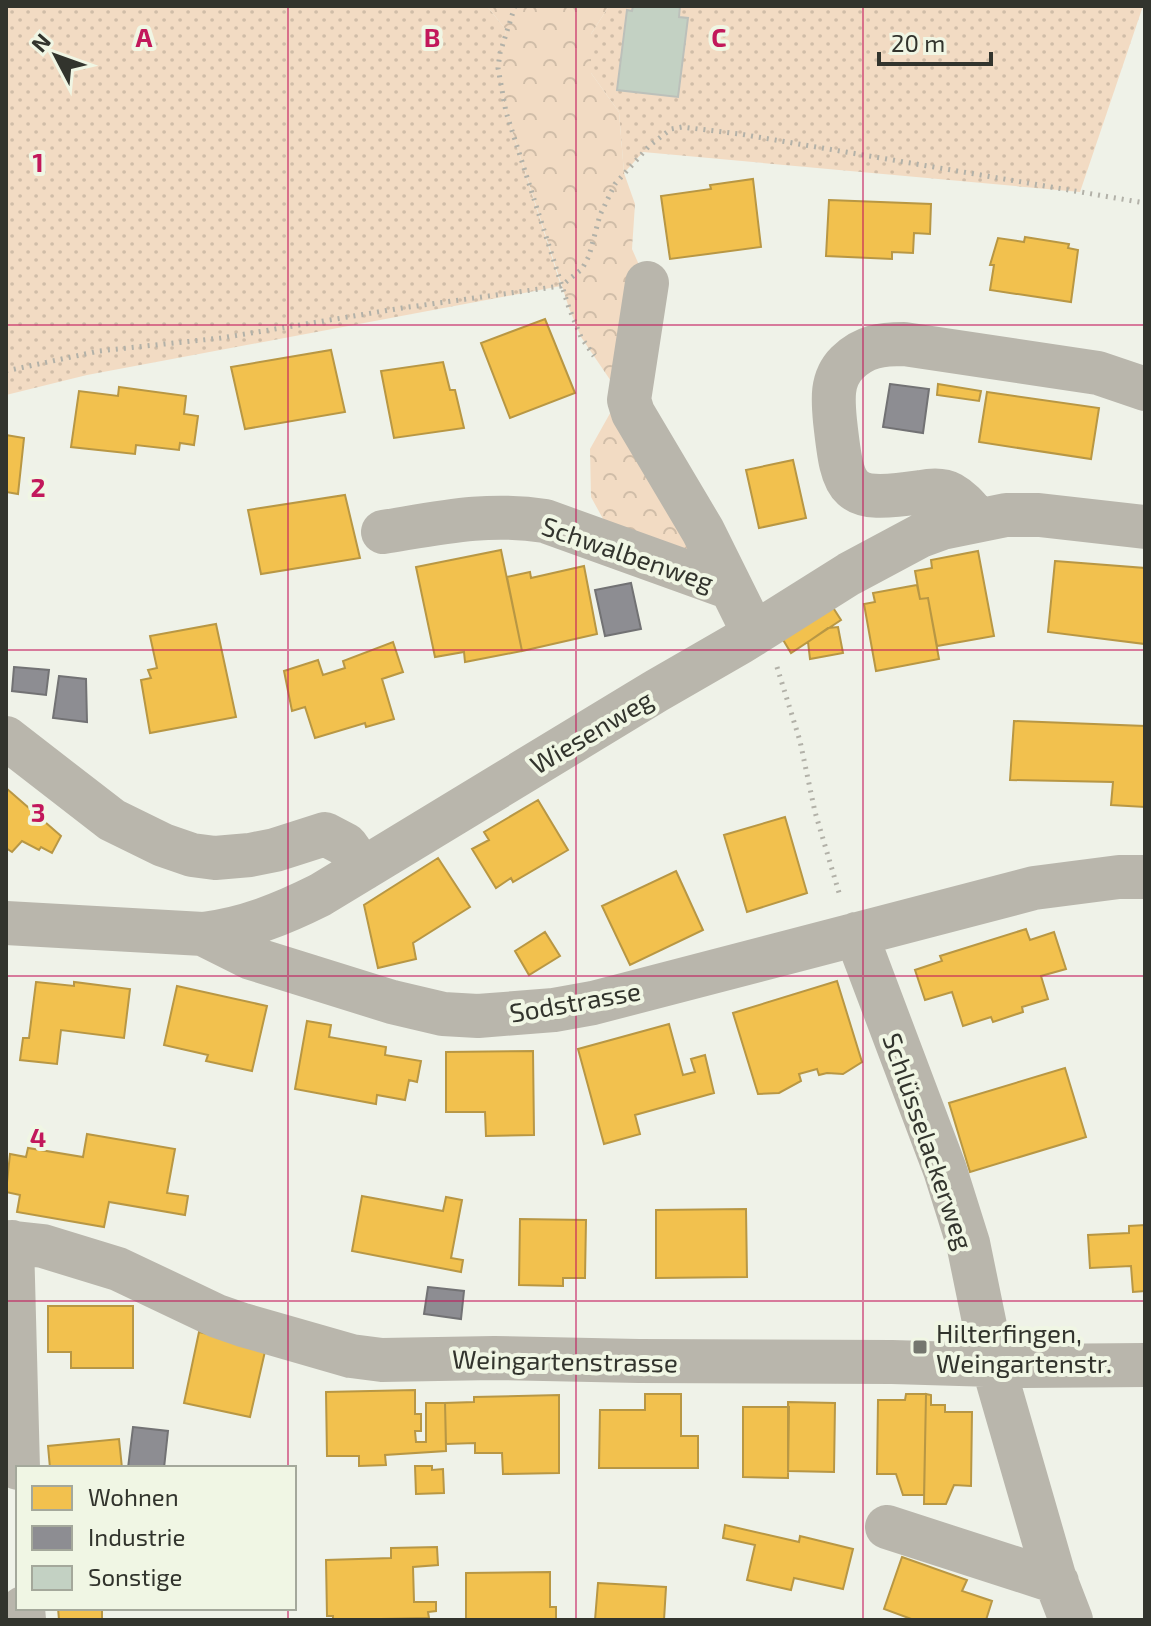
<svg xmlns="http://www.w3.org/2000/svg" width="1151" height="1626" viewBox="0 0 1151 1626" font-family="'Exo 2',sans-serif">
<defs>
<pattern id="grass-dots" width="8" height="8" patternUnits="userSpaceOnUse" patternTransform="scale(2)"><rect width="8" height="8" fill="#f2dbc3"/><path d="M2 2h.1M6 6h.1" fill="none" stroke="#d0bda8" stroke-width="1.8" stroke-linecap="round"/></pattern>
<pattern id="forest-crowns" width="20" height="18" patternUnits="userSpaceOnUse" patternTransform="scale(2)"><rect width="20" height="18" fill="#f2dbc3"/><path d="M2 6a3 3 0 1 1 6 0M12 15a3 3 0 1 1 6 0" fill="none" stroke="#d0bda8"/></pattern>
</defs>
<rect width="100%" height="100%" fill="#eff2e8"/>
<path fill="url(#grass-dots)" d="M6,6H487L506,30L499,68L506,112L561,286L87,375L6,395Z
M609,6H1143L1080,192L643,152L624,173L619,112L591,73V34Z"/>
<path fill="url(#forest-crowns)" d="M487,6H609L591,34V73L619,112L624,173L635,204L632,249L647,283L629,400L731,588L618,546L591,497L590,449L613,408L617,390L581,337L569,308L506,112L498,68L506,30Z"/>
<path fill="#f2c14e" stroke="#b89744" stroke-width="2" d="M753,179L761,247L670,259L661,196L711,189L710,185Z
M829,200L931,204L930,234L914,233L913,253L892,252V259L826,256Z
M1025,237L1069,244L1068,248L1078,250L1071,302L990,290L994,265H990L998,238L1024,242Z
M545,319L575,393L510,418L481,343Z
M331,350L345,412L245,429L231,367Z
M443,362L450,390H455L464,428L394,438L381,371Z
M938,384L981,391L979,401L937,395Z
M119,387L186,396L184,414L198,416L194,445L180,443L179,450L136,445L135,454L71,447L79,391L118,396Z
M987,392L1099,408L1091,459L979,442Z
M6,435L24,438L18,494L6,492Z
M793,460L806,518L759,528L746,470Z
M345,495L360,558L261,574L248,510Z
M501,550L522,651L465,662L464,652L435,657L416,567Z
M978,551L994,636L937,646L928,598L920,599L915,571L932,568L931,560Z
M1055,561L1145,568V644L1048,632Z
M584,566L597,634L522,651L507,577L530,572L531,578Z
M917,585L920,599L928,598L939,659L876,671L864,604L875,602L873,593Z
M832,606L841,620L791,653L782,638Z
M216,624L236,717L150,733L141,680L151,678L148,670L157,668L150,636Z
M838,627L843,653L810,659L808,642L828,628Z
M393,642L403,672L382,679L394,719L366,727L365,723L315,738L305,707L292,711L284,671L318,660L323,675L345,668L343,661Z
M1014,721L1145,726V807L1111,805L1113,782L1010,780Z
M6,788L61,836L52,853L41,847L39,850L22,841L12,852L6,848Z
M538,800L568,850L513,882L511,878L496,888L472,849L489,840L484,832Z
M785,817L807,893L747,912L724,835Z
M438,858L470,907L413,943L416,959L378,968L364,905Z
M676,871L703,930L630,965L602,906Z
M1026,929L1030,940L1054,932L1066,969L1041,976L1048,999L1022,1007L1023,1012L993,1022L991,1017L963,1026L952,992L925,1000L915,970L942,961L940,956Z
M545,932L560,956L529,975L515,951Z
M837,981L862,1062L843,1074L827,1073L819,1075L817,1069L799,1074L801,1081L779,1093L758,1094L733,1013Z
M36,982L74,986V982L130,989L124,1038L61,1030L57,1064L20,1060L23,1038H29Z
M177,986L267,1006L252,1071L206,1061L208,1055L164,1045Z
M307,1021L331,1025L329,1037L386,1047L385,1055L421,1061L417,1082L409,1080L405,1100L377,1095L376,1104L295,1089Z
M669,1024L683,1075L695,1072L691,1059L705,1055L714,1093L635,1115L640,1134L604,1144L578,1049Z
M533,1051L534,1135L486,1136L485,1112H446V1052Z
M1065,1068L1086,1137L970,1172L949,1103Z
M87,1134L175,1149L167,1193L188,1196L185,1215L109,1202L104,1227L17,1212L20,1195L6,1192L10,1154L26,1157L28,1148L83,1157Z
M362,1196L443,1211L446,1197L462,1200L451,1258L463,1260L461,1272L352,1251Z
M746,1209L747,1277L656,1278V1210Z
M520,1219L586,1220L585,1278H563V1286L519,1285Z
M1145,1225V1291L1133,1292L1131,1266L1090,1268L1088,1235L1129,1233V1226Z
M48,1306H133V1368H71V1352H48Z
M199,1332L266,1347L250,1417L184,1403Z
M415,1390V1414H421V1431H415L416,1442H426V1403H445L446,1451L385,1455L386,1465L359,1466V1456H327L326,1392Z
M645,1394H681V1436H698V1468H599L600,1410H645Z
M906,1394H926L924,1495H903L896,1474H877L878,1400H905Z
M926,1394L931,1395V1405H945V1412H972L971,1486L954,1485L946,1504H924Z
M559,1395V1473L503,1474L502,1453H475V1443L446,1444L445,1403L474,1402V1397Z
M788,1402L835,1403L834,1472L788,1471Z
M743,1407H789L788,1478L743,1477Z
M119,1439L122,1468H50L48,1446Z
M415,1466H432V1470L443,1469L444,1493L416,1494Z
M725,1525L799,1542L800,1536L853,1549L843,1589L794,1578L791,1590L747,1580L755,1545L723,1538Z
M437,1547L438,1565L413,1567L414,1602H436V1611L428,1612L429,1618L333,1620V1616H327L326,1560L391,1558V1548Z
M902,1557L967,1580L962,1591L992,1601L986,1620H914L884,1609Z
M550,1572V1607H556V1620H466V1573Z
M598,1583L666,1587L664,1620H595Z
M58,1608H102V1620H59Z"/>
<path fill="#8d8d92" stroke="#727274" stroke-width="2" d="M890,384L929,389L923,433L883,427Z
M631,583L641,629L605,636L595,590Z
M14,667L49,670L46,695L12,691Z
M59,676L86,679L87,722L53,718Z
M428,1287L464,1291L461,1319L424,1314Z
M133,1427L168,1431L164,1468H128Z"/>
<path fill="#c3d1c3" stroke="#bcc0ba" stroke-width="2" d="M633,6H680L679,17L688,18L678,97L617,90L627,10L632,11Z"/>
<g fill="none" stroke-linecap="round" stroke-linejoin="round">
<path stroke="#b2b1a8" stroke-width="5" stroke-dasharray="2 6" stroke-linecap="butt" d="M515,6L500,53L498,68L506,112L569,308L581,337L594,356
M6,371L99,351L221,338L402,308L561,286L582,269L589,256L600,215L615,184L649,146L671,129L682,127L740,134L1145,203
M777,667L800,741L815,812L840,896"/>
<path stroke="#b9b6ac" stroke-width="44" d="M647,283L629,400L633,413L703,531L754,634
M978,520C970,511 962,500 951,494C942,489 931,490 921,492C846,503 843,494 835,421C833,400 831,379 847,363C864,346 882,344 904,344L1098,373L1145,389
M383,532C439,523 487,512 545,521L731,588
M6,738L112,820L163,845L192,855L215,858L250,855L275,850L325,834L346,845L363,869
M6,923L203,934L251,958L392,1002L443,1014L478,1016L554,1010L593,1003L1034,888L1119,877H1145
M203,934C245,929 282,914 320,895L656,691L741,642L849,574L920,536L942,528L1006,515H1039L1145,527
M856,934L945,1170L968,1243L993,1365L1054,1576L1071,1620
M6,1242L43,1246L118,1269L217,1316L243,1325L351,1356L382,1360L494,1358L639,1361L892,1362L1024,1366L1145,1365
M12,1242L18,1468
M887,1527L1057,1582
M23,1608L24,1620"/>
</g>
<path fill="none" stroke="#c2185b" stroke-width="2" stroke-opacity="0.55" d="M288,6V1468M576,6V1620M863,6V1620M6,325H1145M6,650H1145M6,976H1145M6,1301H1145M288,1608V1620"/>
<rect fill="#74766e" stroke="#f0f6e4" stroke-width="3" x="912" y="1339" width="16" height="16" rx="4"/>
<g text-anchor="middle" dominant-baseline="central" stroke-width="8" stroke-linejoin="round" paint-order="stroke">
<g font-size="26" fill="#32342d" stroke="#f0f6e4">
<text transform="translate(628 553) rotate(19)">Schwalbenweg</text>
<text transform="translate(591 731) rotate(-31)">Wiesenweg</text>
<text transform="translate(575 1001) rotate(-10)">Sodstrasse</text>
<text transform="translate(929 1141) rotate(71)">Schlüsselackerweg</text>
<text transform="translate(565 1360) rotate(1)">Weingartenstrasse</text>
</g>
<g font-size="26" fill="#32342d" stroke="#f0f6e4" text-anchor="start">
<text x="936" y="1332">Hilterfingen,<tspan x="936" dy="30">Weingartenstr.</tspan></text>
</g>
</g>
<g font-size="26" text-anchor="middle" font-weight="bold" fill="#c2185b" stroke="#f0f6e4" stroke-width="8" stroke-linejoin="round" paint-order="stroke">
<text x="144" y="47">A</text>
<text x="432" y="47">B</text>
<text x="719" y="47">C</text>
<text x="38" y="172">1</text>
<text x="38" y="497">2</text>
<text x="38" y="822">3</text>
<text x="38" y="1147">4</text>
</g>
<rect width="1151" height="1626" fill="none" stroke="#32342d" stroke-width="16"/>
<rect x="16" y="1466" width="280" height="144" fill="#f0f6e4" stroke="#a4a89b" stroke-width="2"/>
<rect x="32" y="1486" width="40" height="24" fill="#f2c14e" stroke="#a4a89b" stroke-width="2"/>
<text x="88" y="1506" font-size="24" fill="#32342d">Wohnen</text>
<rect x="32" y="1526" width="40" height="24" fill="#8d8d92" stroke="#a4a89b" stroke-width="2"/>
<text x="88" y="1546" font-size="24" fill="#32342d">Industrie</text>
<rect x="32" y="1566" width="40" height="24" fill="#c3d1c3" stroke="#a4a89b" stroke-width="2"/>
<text x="88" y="1586" font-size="24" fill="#32342d">Sonstige</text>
<g transform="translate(56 56) rotate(311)" stroke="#f0f6e4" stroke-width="6" paint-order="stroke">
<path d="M0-6L14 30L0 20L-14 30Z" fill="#32342d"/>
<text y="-12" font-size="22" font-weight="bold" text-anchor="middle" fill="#32342d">N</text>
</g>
<path d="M879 52v12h112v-12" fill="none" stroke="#32342d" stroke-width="4"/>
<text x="891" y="52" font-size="24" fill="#32342d" stroke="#f0f6e4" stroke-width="6" paint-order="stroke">20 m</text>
</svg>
